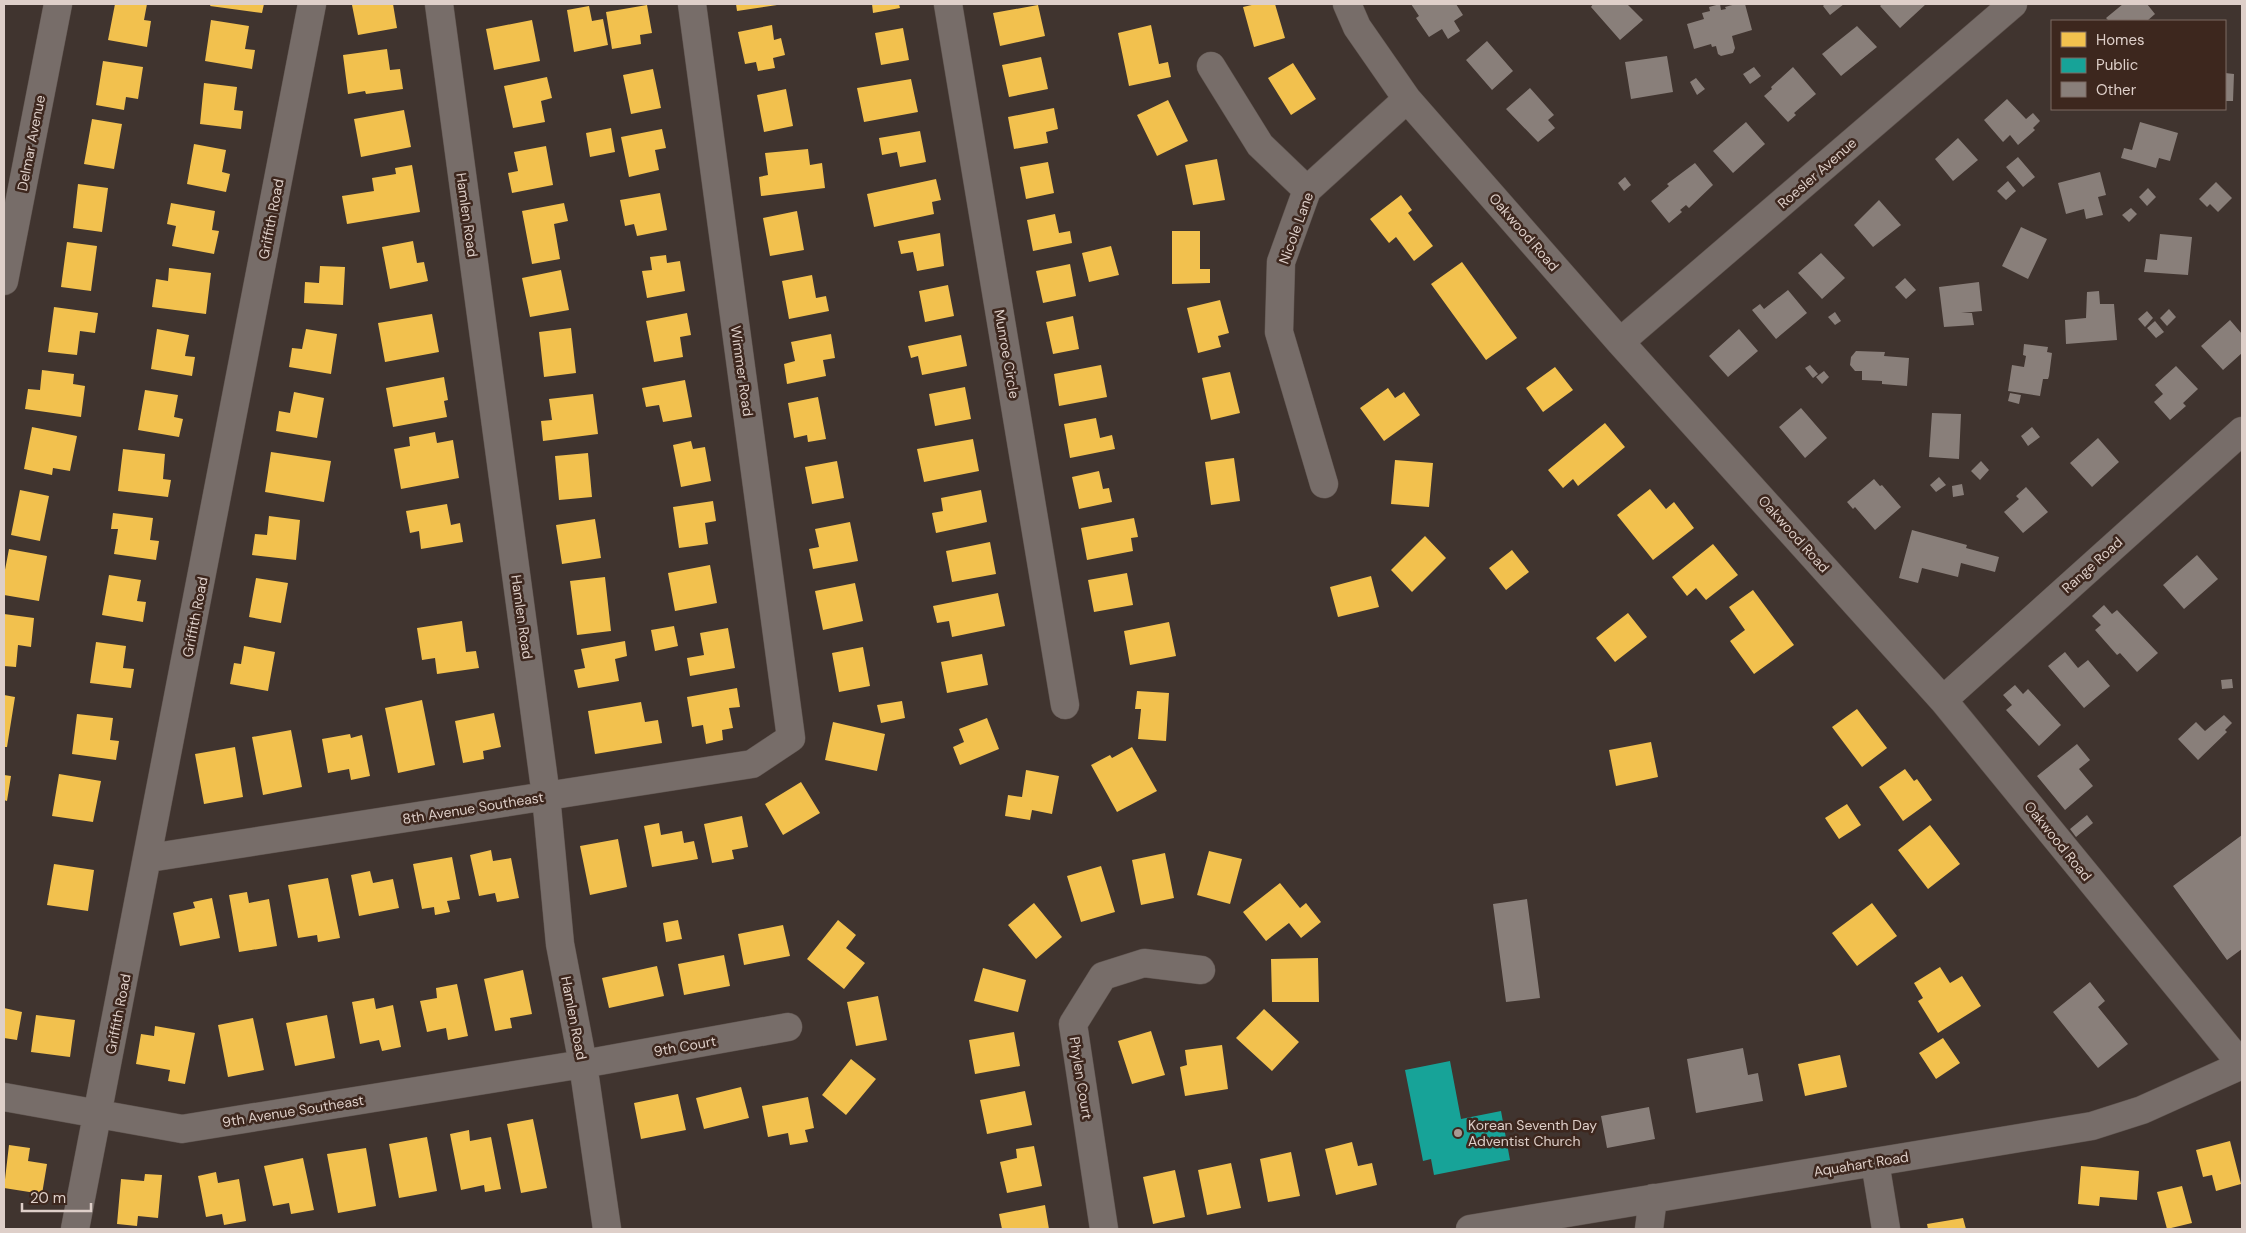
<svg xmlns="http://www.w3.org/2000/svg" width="2246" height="1233" viewBox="0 0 2246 1233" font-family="'DM Sans',sans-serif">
<rect width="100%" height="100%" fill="#40342f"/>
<path fill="#f2c14e" d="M115,4H147L144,20L151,21L147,47L108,40Z
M211,4H264L262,13L210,6Z
M360,4H393L397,28L358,35L352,5Z
M736,4H777V5L737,11Z
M872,4H899L900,8L873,13Z
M1256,4H1275L1285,38L1254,47L1243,7Z
M647,5L652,33L640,35L641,44L612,49L606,12Z
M1038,5L1045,36L1000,46L993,13Z
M589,6L592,21L603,19L608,45L574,52L567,10Z
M211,20L249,26L245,49L255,50L252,69L205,61Z
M532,20L540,61L494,70L486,29Z
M772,25L774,40L781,38L785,55L773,58L775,68L758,71L756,62L745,64L738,32Z
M1151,25L1159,64L1168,62L1171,77L1129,86L1118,33Z
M903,28L909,60L881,65L875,33Z
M387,49L390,70L400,69L403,89L366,94L365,91L348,94L343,55Z
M1041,57L1048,89L1009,97L1002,65Z
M103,61L143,67L138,99L126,97L124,110L96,105Z
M1293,63L1316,99L1291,115L1268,78Z
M653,69L661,108L631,114L623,75Z
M547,77L552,98L541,101L545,122L513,128L504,86Z
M911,79L918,112L864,122L857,88Z
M204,83L237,87L234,110L243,111L241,129L200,124Z
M786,89L793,126L764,132L757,95Z
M1168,100L1188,141L1157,156L1137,115Z
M1054,108L1058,129L1046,132L1048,143L1014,149L1008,117Z
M404,110L411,147L361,157L354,119Z
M92,119L122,124L114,169L84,164Z
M611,128L615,152L590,157L586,133Z
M662,129L666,148L655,150L659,170L629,177L621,137Z
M920,131L926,162L900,167L897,152L882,155L879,138Z
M194,144L226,150L222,172L230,174L226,192L187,184Z
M546,146L553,185L512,193L508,173L518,171L514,152Z
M808,149L810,165L822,163L825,188L761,196L759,177L768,175L765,153Z
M1217,159L1225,200L1193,205L1185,165Z
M1048,162L1054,193L1026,199L1020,167Z
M412,165L420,212L347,224L342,196L374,191L372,178L396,174L395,168Z
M936,179L941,200L932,202L934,214L874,227L867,194Z
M78,184L108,188L102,232L73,228Z
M660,193L667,230L637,236L634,224L625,226L620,200Z
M1401,195L1412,210L1408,213L1433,246L1414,261L1396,237L1389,243L1370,219Z
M171,203L215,211L212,230L219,231L214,254L172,246L176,226L167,224Z
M564,203L568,221L554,224L560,259L532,264L522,211Z
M797,211L804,250L770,256L763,218Z
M1055,214L1059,233L1070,231L1072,243L1033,251L1027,220Z
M1172,231H1200V269H1210V283L1172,284Z
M940,233L944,266L917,271L913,252L901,254L898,241Z
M413,241L417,263L424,262L428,281L390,289L382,247Z
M67,242L97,246L91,291L61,287Z
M1111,246L1119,275L1089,282L1082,253Z
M666,255L667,263L680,261L685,291L647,298L642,271L652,270L650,257Z
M1462,262L1517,338L1486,360L1431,284Z
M1070,264L1076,296L1043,303L1036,271Z
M320,266L345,267L343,305L304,303L305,282L319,283Z
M169,268L211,273L206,314L152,307L156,279L168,281Z
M561,270L569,310L530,317L522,278Z
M812,275L816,298L826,296L829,311L789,319L782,281Z
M948,285L954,316L925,322L919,291Z
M1220,300L1229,333L1218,336L1221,347L1198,353L1187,308Z
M54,307L98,313L95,333L80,331L77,355L48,352Z
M687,313L691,335L680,337L683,357L654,362L646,321Z
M432,314L439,352L385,362L378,323Z
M1073,316L1079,349L1053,354L1046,322Z
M571,328L576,373L544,377L539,332Z
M157,329L189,335L185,356L195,357L192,376L151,369Z
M306,329L337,334L331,374L289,367L292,348L302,349Z
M831,334L835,358L823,360L826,376L787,384L784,364L795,361L791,342Z
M961,335L967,366L922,375L918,356L911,358L908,346Z
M1101,365L1107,397L1059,406L1054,374Z
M1555,367L1573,390L1543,412L1526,388Z
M42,370L74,374L73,384L85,386L81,417L25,409L28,389L40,390Z
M1230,372L1240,413L1211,420L1202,378Z
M444,377L448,400L444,401L447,417L393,427L386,388Z
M685,380L692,417L663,422L659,405L646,407L642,388Z
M965,387L971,419L935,426L929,394Z
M1388,388L1395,398L1404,392L1420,415L1384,441L1360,408Z
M145,390L178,395L174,417L183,419L179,437L138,430Z
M294,392L324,398L317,438L276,431L279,411L290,413Z
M593,394L598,434L543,441L541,421L552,420L549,399Z
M818,397L826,439L808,442L807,435L794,438L788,403Z
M1096,418L1100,438L1112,435L1115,449L1070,458L1064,424Z
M1605,423L1625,447L1578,486L1573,479L1563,488L1548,470Z
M32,427L77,436L70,471L53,468L52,475L24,469Z
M435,432L437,443L453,440L459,478L401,489L394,449L410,446L409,437Z
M973,439L979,471L924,482L917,449Z
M691,441L693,449L705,447L711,481L681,487L673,445Z
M123,449L165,454L163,479L171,480L168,497L118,491Z
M271,452L331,461L324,502L265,492Z
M588,453L592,497L559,500L555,456Z
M1234,458L1240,501L1211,505L1205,462Z
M1395,460L1433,463L1429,507L1391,504Z
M837,461L844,498L812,504L805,467Z
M1099,471L1103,489L1109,488L1112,502L1079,509L1072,477Z
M1650,489L1666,509L1674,502L1694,528L1653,560L1617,515Z
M20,490L49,496L40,541L11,535Z
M981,490L987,522L936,533L932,513L943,511L941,498Z
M713,501L716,521L705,523L708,544L679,548L673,507Z
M447,504L451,525L460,523L463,542L421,549L419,531L410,533L406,511Z
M113,513L153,518L150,540L159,541L156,560L114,554L118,529H111Z
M269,516L300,520L296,560L252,555L255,534L267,535Z
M1134,518L1138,537L1131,538L1133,551L1087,560L1081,528Z
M595,519L601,558L562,564L556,525Z
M850,522L858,561L813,569L809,549L819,547L815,529Z
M1425,536L1446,558L1412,592L1391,570Z
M990,542L996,574L952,582L946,551Z
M1713,544L1738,575L1706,600L1696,588L1687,596L1672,577Z
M9,549L47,556L39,601L4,595V575Z
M1512,550L1529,572L1506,590L1489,568Z
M710,565L717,603L675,611L668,573Z
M1127,573L1133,605L1094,612L1088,580Z
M109,575L141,580L137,601L146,602L143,622L102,615Z
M1371,576L1379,607L1338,617L1330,587Z
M605,577L611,631L577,635L570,581Z
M256,578L288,583L281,623L249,617Z
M855,583L863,621L823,630L815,591Z
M1753,590L1794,645L1754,674L1730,641L1745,630L1729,607Z
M998,593L1005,626L952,637L949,621L937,623L933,606Z
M1628,613L1647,637L1615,662L1596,638Z
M4,614L34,618L31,647L18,645L16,667L4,666Z
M462,621L466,652L476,651L479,668L437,674L435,658L422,660L417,628Z
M1169,622L1176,656L1130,665L1124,631Z
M674,626L678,646L655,651L651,630Z
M728,628L735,668L690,676L687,658L704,655L700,633Z
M625,641L627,656L615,659L619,681L578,688L574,670L585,668L581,649Z
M96,642L126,646L123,668L134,669L131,688L90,683Z
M244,646L275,652L268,691L230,684L234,663L241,664Z
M863,647L870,686L839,692L832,653Z
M982,654L988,685L947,693L941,662Z
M737,688L740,707L729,708L733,728L722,730L723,740L706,744L703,725L692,727L687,697Z
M1137,691L1169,693L1166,741L1138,739L1141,709H1135Z
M4,695L15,697L7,747H4Z
M422,700L435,765L398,773L385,708Z
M902,701L905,718L881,723L877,705Z
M641,702L645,722L658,720L662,743L595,754L588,711Z
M1857,709L1887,748L1862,767L1832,727Z
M494,713L501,747L483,751L484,759L463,763L455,721Z
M77,714L113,718L110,740L119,741L116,760L72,754Z
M987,718L999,749L960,765L953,747L964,742L959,729Z
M833,722L885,734L877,771L825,760Z
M291,730L302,787L263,795L252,737Z
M350,734L351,738L362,735L370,776L351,780L349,769L328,773L322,739Z
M1651,742L1658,777L1616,786L1609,750Z
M235,747L243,797L204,804L195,754Z
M1132,747L1157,791L1117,812L1091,765L1110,755L1112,758Z
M1905,769L1914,781L1917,779L1932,800L1903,821L1879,787Z
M1026,770L1059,776L1052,814L1032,810L1030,820L1005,816L1008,795L1022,797Z
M59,774L101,781L93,822L52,816Z
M4,775L11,776L7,801L4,800Z
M801,782L820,813L783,835L765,804Z
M1847,804L1861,825L1839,839L1825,818Z
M742,816L748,847L732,850L734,859L712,863L704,824Z
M659,823L661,835L682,831L684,843L694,841L698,859L652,867L644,826Z
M1930,825L1960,864L1928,889L1898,850Z
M618,839L627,887L590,895L580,846Z
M491,850L493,861L511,858L519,898L497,902L495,893L479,896L470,855Z
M1209,851L1242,859L1230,904L1197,895Z
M1165,853L1174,898L1141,905L1132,860Z
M452,857L460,899L447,901L450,912L435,915L434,907L422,909L413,864Z
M54,864L94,870L88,911L47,905Z
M1101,866L1115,912L1081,922L1067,876Z
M370,871L373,883L393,879L399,908L359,916L351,875Z
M328,878L340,938L318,942L317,935L298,938L288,885Z
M1280,883L1300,908L1306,903L1321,922L1301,938L1289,923L1266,941L1243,912Z
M247,892L249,903L269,899L277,946L239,952L229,895Z
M212,898L220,938L180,946L173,913L195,908L193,902Z
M1034,903L1062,937L1036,959L1008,925Z
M1872,903L1897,936L1857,966L1832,933Z
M678,920L682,939L666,942L663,923Z
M838,920L856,935L846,948L865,963L844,989L807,959Z
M783,925L790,956L744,965L738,934Z
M724,955L730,986L684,995L678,964Z
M1318,958L1319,1002H1272L1271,959Z
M657,966L664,996L609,1008L602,978Z
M1940,967L1950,983L1962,976L1981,1006L1938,1033L1918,1001L1923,998L1914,983Z
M983,968L1026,980L1018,1012L974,1001Z
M523,970L532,1014L510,1018L512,1028L495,1031L484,979Z
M457,984L468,1036L448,1040L446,1028L427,1032L420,1001L437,998L436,988Z
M878,996L887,1040L856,1046L847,1002Z
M374,998L376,1009L393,1005L401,1047L382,1051L379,1040L360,1044L352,1002Z
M4,1008L22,1012L17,1040L4,1038Z
M1264,1009L1299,1042L1272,1071L1236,1038Z
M36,1015L75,1020L70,1057L31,1052Z
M327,1015L335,1058L295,1066L286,1023Z
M253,1018L264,1070L228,1077L218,1025Z
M155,1026L195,1033L185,1084L168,1081L170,1070L136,1064L141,1034L154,1036Z
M1151,1031L1165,1075L1132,1084L1118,1041Z
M1014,1032L1020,1066L975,1074L969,1040Z
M1943,1038L1960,1063L1936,1079L1919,1053Z
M1222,1045L1228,1089L1185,1096L1180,1067L1187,1065L1185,1050Z
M1840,1055L1847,1087L1805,1096L1798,1064Z
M851,1059L876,1079L846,1115L822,1095Z
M741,1087L749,1118L704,1129L696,1098Z
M1025,1091L1032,1125L987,1134L980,1100Z
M678,1094L686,1130L641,1139L634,1103Z
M808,1097L814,1128L805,1130L808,1142L790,1145L788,1133L768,1137L762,1106Z
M533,1119L547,1188L521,1193L507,1124Z
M469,1130L470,1141L491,1137L501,1189L485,1192L484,1185L461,1190L450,1134Z
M427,1137L437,1191L399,1198L389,1144Z
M2230,1141L2241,1184L2216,1191L2212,1175L2203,1177L2196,1150Z
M1352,1142L1358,1166L1372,1163L1377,1185L1336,1195L1325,1149Z
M9,1145L30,1148L28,1161L47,1164L42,1194L4,1188Z
M1034,1146L1042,1186L1007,1193L1000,1162L1017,1158L1016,1149Z
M366,1148L376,1206L338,1213L327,1154Z
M1291,1152L1300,1196L1268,1202L1260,1159Z
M303,1158L314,1210L291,1214L289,1203L273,1206L264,1166Z
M1231,1163L1241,1208L1207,1215L1198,1170Z
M2081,1166L2139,1171L2137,1200L2100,1197L2099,1206L2078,1204Z
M1175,1170L1185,1217L1153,1224L1143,1177Z
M216,1172L218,1183L239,1179L246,1221L224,1225L222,1214L206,1217L198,1176Z
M145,1174L162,1175L158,1218L138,1216L137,1226L117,1224L121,1179L144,1181Z
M2182,1186L2192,1223L2167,1229L2157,1192Z
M1045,1205L1049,1229H1002L999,1214Z
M1963,1218L1966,1229H1928L1927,1224Z"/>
<path fill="#17a398" d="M1450,1061L1461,1119L1501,1111L1510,1160L1434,1175L1431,1159L1423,1161L1405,1070Z"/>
<path fill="#897f7a" d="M1411,4H1456L1463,15L1454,21L1460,31L1448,39L1442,29L1429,37L1416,18L1419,16Z
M1593,4H1627L1643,20L1620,40L1591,7Z
M1720,4L1721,10L1726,9L1725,7L1736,4H1745L1752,30L1732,36L1735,48L1733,53L1721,56L1718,54L1716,46L1712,47L1711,44L1694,49L1687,24L1704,19L1702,13L1710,11L1709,7Z
M1825,4H1844L1830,15L1823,6Z
M1882,4H1926L1900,28L1880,6Z
M2123,4H2147L2155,14L2147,21H2109L2106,18Z
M1857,26L1877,47L1841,76L1822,54Z
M1487,41L1513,71L1492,90L1466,60Z
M1667,56L1673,92L1631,99L1625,62Z
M1754,67L1761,76L1750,84L1743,74Z
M1793,67L1816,94L1794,113L1796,115L1788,122L1764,96L1772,89L1771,87Z
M2225,73L2234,74L2233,101H2225Z
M1696,78L1705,89L1697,95L1690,82Z
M1530,88L1554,115L1548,120L1555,128L1538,142L1506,109Z
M2007,99L2026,119L2033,113L2040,121L2033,128L2035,130L2018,145L2010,135L2003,142L1984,120Z
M1746,122L1765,144L1733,173L1713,151Z
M2140,122L2178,133L2170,161L2159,158L2156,168L2121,158L2124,148L2132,150Z
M1958,138L1978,160L1953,181L1935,159Z
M2018,157L2035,177L2023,187L2006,167Z
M1695,163L1713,185L1689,208L1686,205L1680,210L1682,212L1669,223L1651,201L1669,186L1667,184Z
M2100,172L2106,195L2098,197L2103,215L2086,219L2084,209L2066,214L2058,183Z
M1625,177L1631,185L1624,191L1618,183Z
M2008,181L2016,191L2006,200L1997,191Z
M2216,182L2232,198L2218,212L2210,204L2207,207L2199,199Z
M2148,188L2156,197L2147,206L2139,197Z
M1879,200L1901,225L1873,247L1854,225Z
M2131,208L2137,214L2129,222L2122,215Z
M2021,227L2047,239L2028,279L2002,266Z
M2160,234L2192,237L2188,275L2144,272L2146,259L2157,260Z
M1821,253L1845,278L1822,299L1798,273Z
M1905,278L1916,290L1906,299L1895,287Z
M1979,282L1982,311L1961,313H1972L1974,325L1944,327L1939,287Z
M1788,290L1807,313L1776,339L1752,310L1760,304L1764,309Z
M2099,291L2100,304H2114L2117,340L2066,344L2065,320L2086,318L2087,292Z
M2169,309L2176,317L2167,326L2160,318Z
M2147,311L2153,318L2145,327L2138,319Z
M1835,312L1841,321L1835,325L1828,317Z
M2230,320L2242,334V353L2223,370L2201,346Z
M2155,321L2164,332L2156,338L2147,328Z
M1739,329L1758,351L1728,377L1709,356Z
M2024,344L2048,347L2047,352L2052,353L2049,376L2048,379H2043L2040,396L2008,391L2012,365L2024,367L2026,356L2023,355Z
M1856,351L1885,352L1884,356L1909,358L1907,386L1882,384V381L1862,380V371H1855L1850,365L1851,357Z
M1810,365L1818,374L1813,378L1805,368Z
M2176,366L2198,389L2183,403L2186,406L2170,420L2154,402L2163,394L2155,385Z
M1824,371L1829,377L1822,384L1816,377Z
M2010,393L2021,395L2019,404L2008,401Z
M1801,408L1827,438L1805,458L1779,427Z
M1932,413L1961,414L1959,459L1929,457Z
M2032,427L2040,437L2028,446L2021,436Z
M2098,438L2119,462L2092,487L2070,463Z
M1981,461L1989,470L1980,480L1971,471Z
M1939,477L1946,485L1936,492L1930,485Z
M1874,479L1880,486L1882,485L1901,507L1875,530L1855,507L1853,509L1847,502Z
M1962,484L1964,495L1953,497L1952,486Z
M2026,487L2048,512L2023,533L2004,512L2019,499L2016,496Z
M1912,530L1967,545L1966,548L1999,557L1995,572L1961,563L1958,577L1922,568L1918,583L1899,578Z
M2197,555L2218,579L2184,609L2163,585Z
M2104,605L2112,614L2117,610L2158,653L2137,672L2120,653L2117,655L2095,630L2101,625L2092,616Z
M2065,652L2078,668L2088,660L2110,686L2084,708L2048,666Z
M2232,679L2233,688L2222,689L2221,680Z
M2015,685L2023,694L2028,689L2061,725L2039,746L2006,710L2012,705L2003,695Z
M2224,715L2232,723L2225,730L2227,732L2198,760L2178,739L2196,722L2205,731Z
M2077,744L2090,760L2079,769L2093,786L2065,810L2037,776Z
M2087,815L2093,823L2076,837L2070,829Z
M2242,835V949L2227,960L2173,886Z
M1527,899L1540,998L1506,1002L1493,904Z
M2090,982L2105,1001L2098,1007L2128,1044L2098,1068L2053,1012Z
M1743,1048L1748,1075L1758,1073L1763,1101L1696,1113L1687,1059Z
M1649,1107L1655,1139L1607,1148L1601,1116Z"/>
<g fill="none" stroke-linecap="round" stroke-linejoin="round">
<defs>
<path id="minor" d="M439,4L546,796L560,944L583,1064L607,1229
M948,4L1065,705
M1347,4L1357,27L1407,99L1620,342L1943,700L2242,1065
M1211,66L1260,145L1307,190
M4,281L58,4
M1620,342L2013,4
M1324,484L1279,332L1281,262L1307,190L1407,99
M1943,700L2242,431
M149,858L752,764L791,738L692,4
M4,1097L182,1129L583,1064L788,1027
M1875,1162L1886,1229
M75,1229L312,4
M1104,1229L1073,1024L1103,976L1144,963L1201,970
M1470,1229L2092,1126L2142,1110L2242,1065
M1649,1229L1653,1198"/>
</defs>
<use href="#minor" stroke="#5e534e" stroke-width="29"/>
<use href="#minor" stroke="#776d69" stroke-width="28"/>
</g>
<circle fill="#a79993" stroke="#3d271e" stroke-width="2" cx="1458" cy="1133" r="5"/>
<g text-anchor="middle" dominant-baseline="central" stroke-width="5" stroke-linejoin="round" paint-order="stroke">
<g font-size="14" fill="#decfc9" stroke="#3d271e">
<text transform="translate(31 143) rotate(-79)">Delmar Avenue</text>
<text transform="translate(1817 173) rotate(-41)">Roesler Avenue</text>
<text transform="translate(467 215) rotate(82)">Hamlen Road</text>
<text transform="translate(271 219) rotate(-79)">Griffith Road</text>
<text transform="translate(1296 228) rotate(-70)">Nicole Lane</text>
<text transform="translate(1524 232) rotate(49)">Oakwood Road</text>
<text transform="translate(1007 354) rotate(80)">Munroe Circle</text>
<text transform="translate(742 371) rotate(82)">Wimmer Road</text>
<text transform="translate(1794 534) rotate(48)">Oakwood Road</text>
<text transform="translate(2092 565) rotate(-42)">Range Road</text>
<text transform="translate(195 617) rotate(-79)">Griffith Road</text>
<text transform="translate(522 617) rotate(82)">Hamlen Road</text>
<text transform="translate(473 808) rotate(-9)">8th Avenue Southeast</text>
<text transform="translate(2058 841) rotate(51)">Oakwood Road</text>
<text transform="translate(118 1014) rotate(-79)">Griffith Road</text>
<text transform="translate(574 1018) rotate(79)">Hamlen Road</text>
<text transform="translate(685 1046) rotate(-10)">9th Court</text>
<text transform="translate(1081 1078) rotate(81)">Phylen Court</text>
<text transform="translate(293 1111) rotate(-9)">9th Avenue Southeast</text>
<text transform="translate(1861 1164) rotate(-9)">Aquahart Road</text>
</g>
<g font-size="14" fill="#decfc9" stroke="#3d271e" text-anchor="start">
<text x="1468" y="1125">Korean Seventh Day<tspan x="1468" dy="16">Adventist Church</tspan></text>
</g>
</g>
<rect width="2246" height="1233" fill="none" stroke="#decfc9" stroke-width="10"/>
<rect x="2051" y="20" width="175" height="90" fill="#3d271e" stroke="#7d6a62"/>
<rect x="2061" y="32" width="25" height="15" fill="#f2c14e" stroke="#7d6a62"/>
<text x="2096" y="45" font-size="15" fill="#decfc9">Homes</text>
<rect x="2061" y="58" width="25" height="15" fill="#17a398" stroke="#7d6a62"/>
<text x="2096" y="70" font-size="15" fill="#decfc9">Public</text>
<rect x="2061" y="82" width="25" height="15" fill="#897f7a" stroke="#7d6a62"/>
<text x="2096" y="95" font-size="15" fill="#decfc9">Other</text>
<path d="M22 1203v8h69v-8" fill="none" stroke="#decfc9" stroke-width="2.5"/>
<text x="30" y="1203" font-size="15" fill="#decfc9" stroke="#3d271e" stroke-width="4" paint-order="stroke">20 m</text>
</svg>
